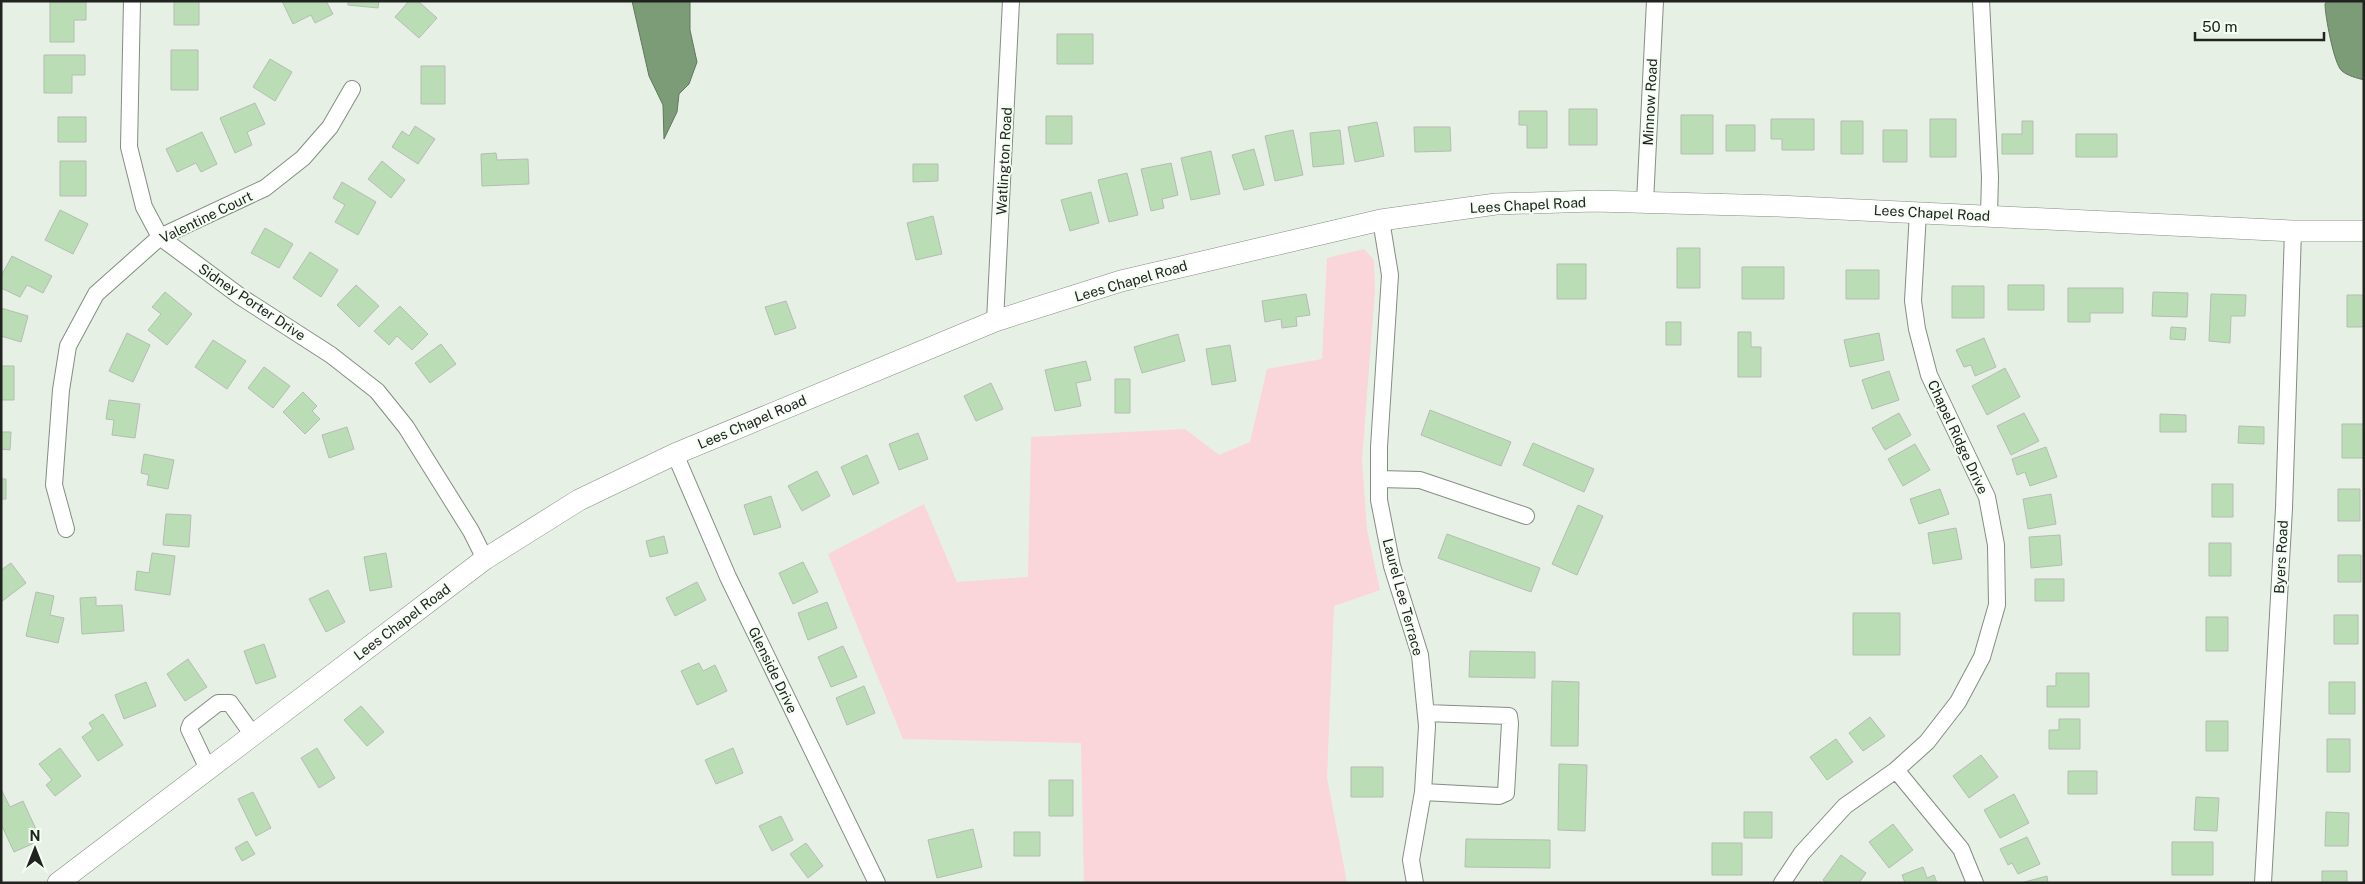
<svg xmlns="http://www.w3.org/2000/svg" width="2365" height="884" viewBox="0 0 2365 884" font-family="'Public Sans',sans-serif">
<rect width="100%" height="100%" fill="#e7f0e5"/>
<path fill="#fad5d9" d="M1364,249L1374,260L1375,290L1362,460L1367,530L1380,590L1334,606L1327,778L1347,883H1084L1081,743L903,739L828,554L924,504L957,582L1028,577L1031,437L1185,429L1219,455L1250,442L1267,369L1322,359L1327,258Z"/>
<path fill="#7b9c77" stroke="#60785d" d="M632,1H690V30L697,62L689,84L679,94L677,112L664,139L663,105L649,76Z
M2327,1H2364V80C2357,78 2348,76 2342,71C2334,65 2325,15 2325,4Z"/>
<path fill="#baddb5" stroke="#b4bdb3" d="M174,1H199V25H174Z
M282,1H326L333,14L315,23L311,15L293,24Z
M348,1H379L378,8L348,5Z
M409,1H418L437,18L419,38L395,17Z
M50,2H86V20H74V42H50Z
M1057,34H1093V64H1057Z
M171,50H198V90H171Z
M44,55H85V75H72V93H44Z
M270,59L292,72L275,101L253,87Z
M421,66H445V104H421Z
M255,103L265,124L247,132L252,145L235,153L220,118Z
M1569,109H1597V145H1569Z
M1519,111H1547V148H1527V125H1519Z
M1681,115H1713V154H1681Z
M1046,116H1072V144H1046Z
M58,117H86V142H58Z
M1771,119H1814V150H1782V139H1771Z
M1930,119H1956V157H1930Z
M1841,121H1863V154H1841Z
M2022,121H2033V154H2002V134H2022Z
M1377,122L1384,156L1355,162L1348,127Z
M1726,125H1755V151H1726Z
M415,126L435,139L418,164L392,147L402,131L409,136Z
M1414,127H1450L1451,151L1415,152Z
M1293,130L1303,175L1275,181L1265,136Z
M1340,130L1344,164L1313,167L1310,133Z
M1883,130H1907V162H1883Z
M202,132L217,164L201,172L196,163L177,172L166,149Z
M2076,134H2117V157H2076Z
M1254,149L1264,185L1244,190L1232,155Z
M1211,151L1220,194L1191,200L1181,158Z
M496,153L497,160L528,159L529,184L482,186L481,154Z
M60,161H86V196H60Z
M382,161L405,180L391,198L368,179Z
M1171,163L1178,195L1162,199L1164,208L1151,211L1141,169Z
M913,164H938V181L913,182Z
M1127,173L1138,215L1109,222L1098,180Z
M342,182L376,202L358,235L335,222L345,205L333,198Z
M1091,192L1099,223L1070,231L1061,200Z
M60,210L88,224L73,254L45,240Z
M933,216L942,254L916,260L907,223Z
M265,228L293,244L279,268L251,253Z
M1677,248H1700V288H1677Z
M310,252L338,270L321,297L293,278Z
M12,256L52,276L43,293L27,285L20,297L1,288V276Z
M1557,264H1586V299H1557Z
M1742,267H1784V299H1742Z
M1846,270H1879V299H1846Z
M356,285L379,306L359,327L337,305Z
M2008,285H2044V310H2008Z
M1952,286H1984V318H1952Z
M2068,288H2123V313H2090V322H2068Z
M165,292L192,314L167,345L148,330L161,314L152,307Z
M2153,292L2188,293L2187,317L2152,316Z
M1306,294L1310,315L1296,317L1297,326L1282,328L1281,319L1265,322L1262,301Z
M2211,294L2246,295L2245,316H2231L2230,343L2209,341Z
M2347,295H2364V327H2347Z
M786,301L796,328L775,335L765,307Z
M400,306L428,334L412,350L397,336L389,345L374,331Z
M1,308L28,316L21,342L1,336Z
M1666,322H1681V345H1666Z
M2171,327L2186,328L2185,340L2170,339Z
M1738,332H1751V347H1761V377H1738Z
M127,333L150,345L133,382L109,371Z
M1879,333L1884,360L1850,367L1844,340Z
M1178,334L1185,361L1142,373L1134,347Z
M1984,338L1996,367L1975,376L1971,365L1964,367L1956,350Z
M213,340L246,361L227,389L195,367Z
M441,344L456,364L430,383L415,363Z
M1230,345L1236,381L1212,385L1206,349Z
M1086,361L1091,380L1076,383L1081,406L1055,411L1045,370Z
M1,366H14V400H1Z
M264,367L290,386L273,408L248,388Z
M2005,368L2020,397L1987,415L1972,386Z
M1889,371L1899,400L1872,409L1862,380Z
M1115,379H1130V413H1115Z
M991,383L1003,409L976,421L964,396Z
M303,392L317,406L312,411L320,419L305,434L283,412Z
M109,400L140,404L135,438L112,435L114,420L106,419Z
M1430,410L1511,442L1501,466L1421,435Z
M1899,413L1911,435L1885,450L1872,428Z
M2024,413L2039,441L2011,455L1997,426Z
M2160,414L2186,415V432H2160Z
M2342,424H2364V458H2342Z
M2239,426L2264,427V444L2238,443Z
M347,427L354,449L329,458L322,435Z
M1,432H11L10,450L1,449Z
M918,433L928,459L899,470L889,444Z
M1533,443L1594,469L1584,492L1523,465Z
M1915,444L1930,470L1903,486L1888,459Z
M2046,447L2057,477L2030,486L2025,472L2017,475L2012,459Z
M144,454L174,460L168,489L147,485L149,475L141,473Z
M867,455L879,483L853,495L841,467Z
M817,471L830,496L802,511L788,486Z
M1,479H6V499H1Z
M2212,484H2233V517H2212Z
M1940,489L1949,514L1919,524L1910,499Z
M2338,489H2360V521H2338Z
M2051,494L2056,524L2028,529L2023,499Z
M771,496L781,527L754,535L744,505Z
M1578,505L1603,516L1577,575L1552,564Z
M166,514L191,515L189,547L163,545Z
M1956,528L1962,559L1933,564L1928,533Z
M1447,534L1540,568L1531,592L1438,558Z
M2060,535L2062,565L2031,568L2029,537Z
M664,536L668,553L650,557L646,541Z
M2209,543H2231V576H2209Z
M152,553L175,556L170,595L135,590L137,571L149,573Z
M386,553L392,587L370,591L364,557Z
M2338,555H2361V582H2338Z
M803,562L818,592L793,604L779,573Z
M11,563L26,583L1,602V570Z
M2035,579H2064V601H2035Z
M697,582L706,600L675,616L666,598Z
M328,590L345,622L326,632L309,599Z
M36,592L54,596L50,615L64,618L58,643L26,636Z
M96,597V606L122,605L124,631L82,634L80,598Z
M827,602L837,628L808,640L798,613Z
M1853,613H1900V655H1853Z
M2334,615H2358V644H2334Z
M2206,617H2228V651H2206Z
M264,644L276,677L256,684L244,651Z
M843,646L857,677L831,687L818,657Z
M1470,651L1535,652V678L1469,677Z
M188,659L207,687L185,701L167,674Z
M699,663L703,671L715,665L727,691L697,705L681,671Z
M2056,673H2089V707H2047V686H2056Z
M1552,681L1579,682L1578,746H1551Z
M146,682L156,706L124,719L115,695Z
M2329,682H2355V714H2329Z
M864,686L875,713L847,725L836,698Z
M361,706L384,732L367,746L344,720Z
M103,714L123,745L98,761L82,737L93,729L89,723Z
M1870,717L1885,736L1863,751L1849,733Z
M2059,719H2080V749H2049V730H2059Z
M2206,721H2228V751H2206Z
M1836,739L1853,762L1827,780L1810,757Z
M2327,739H2350V772H2327Z
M60,748L81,776L55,796L46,785L52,780L39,764Z
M317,748L335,778L319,788L301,758Z
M733,748L743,773L716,784L705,760Z
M1981,755L1998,777L1969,798L1953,776Z
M1559,764L1587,765L1585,831L1558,830Z
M1351,767H1383V797H1351Z
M2068,771H2097V794H2068Z
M1049,780H1073V816H1049Z
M1,789L10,807L23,801L41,840L14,852L1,824Z
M253,792L271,828L256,836L238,799Z
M2014,794L2029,823L2000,838L1984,810Z
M2196,797L2219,798L2217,831L2194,830Z
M1744,812H1772V838H1744Z
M2326,812L2349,813L2348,846H2325Z
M781,816L793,840L772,851L759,826Z
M1893,824L1913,850L1889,868L1869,842Z
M973,829L982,867L937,878L928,840Z
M1014,832H1040V856H1014Z
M2027,837L2040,864L2018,874L2012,863L2008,865L2000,849Z
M1466,839L1550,840V868L1465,867Z
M247,841L255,854L242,861L235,848Z
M2172,842H2213V875H2172Z
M806,843L823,866L808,878L790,854Z
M1712,843H1742V875H1712Z
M1841,855L1866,873L1859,883H1827L1823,880Z
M1923,867L1927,878L1934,875L1937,883H1905L1902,875Z
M2322,871H2347V883H2322Z
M2047,876L2048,883H2021Z"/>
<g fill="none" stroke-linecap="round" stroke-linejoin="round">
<defs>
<path id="minor" d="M132,1L129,147L144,207L160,237L241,297L331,355L377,391L406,427L471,531L485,559
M1981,1L1990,177L1989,216
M1645,202L1655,1
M1381,220L1390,275L1379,447V500L1392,566L1420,655L1427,726L1423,792L1411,860L1415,883
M995,321L1011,1
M675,454L728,577L877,883
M1379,479L1420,480L1526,516
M66,529L54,485L61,390L68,346L96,294L160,237L265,188L303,158L330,127L352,89
M208,769L189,729L191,724L218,703H230L253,735
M1896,770L1961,849L1975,883
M1423,792L1499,796L1506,793L1510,723L1509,716L1426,713
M1782,883L1802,853L1845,806L1896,770L1927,742L1958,702L1982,657L1997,605L1996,545L1987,497L1929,375L1917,329L1913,301L1918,212
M2263,883L2284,508L2293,231"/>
<path id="major" d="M58,883L485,559L579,500L675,454L995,321L1121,281L1381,220L1496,204L1594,201L1778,206L2293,231H2364"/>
</defs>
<use href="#minor" stroke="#848d83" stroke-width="18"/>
<use href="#major" stroke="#848d83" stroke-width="22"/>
<use href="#minor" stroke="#fff" stroke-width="16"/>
<use href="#major" stroke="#fff" stroke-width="21"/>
</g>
<g text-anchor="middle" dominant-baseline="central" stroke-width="4" stroke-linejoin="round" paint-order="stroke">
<g font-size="14" fill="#20231f" stroke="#f4fef3">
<text transform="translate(1650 102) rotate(-87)">Minnow Road</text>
<text transform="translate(1004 161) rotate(-87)">Watlington Road</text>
<text transform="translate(1528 205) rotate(-3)">Lees Chapel Road</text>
<text transform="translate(1932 213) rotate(3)">Lees Chapel Road</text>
<text transform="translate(206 217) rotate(-26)">Valentine Court</text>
<text transform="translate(1131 281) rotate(-16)">Lees Chapel Road</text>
<text transform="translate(252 302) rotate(34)">Sidney Porter Drive</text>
<text transform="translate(752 422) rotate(-23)">Lees Chapel Road</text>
<text transform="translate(1958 437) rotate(65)">Chapel Ridge Drive</text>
<text transform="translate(2281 557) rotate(-87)">Byers Road</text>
<text transform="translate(1403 597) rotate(75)">Laurel Lee Terrace</text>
<text transform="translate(402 622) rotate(-37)">Lees Chapel Road</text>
<text transform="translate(773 670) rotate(64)">Glenside Drive</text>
</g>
</g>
<rect width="2365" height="884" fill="none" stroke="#20231f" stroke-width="5"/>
<g transform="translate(35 849)" stroke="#f4fef3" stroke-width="4" paint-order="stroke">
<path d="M0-4L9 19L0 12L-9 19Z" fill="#20231f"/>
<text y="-8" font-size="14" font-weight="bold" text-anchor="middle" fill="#20231f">N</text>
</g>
<path d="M2195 32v8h129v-8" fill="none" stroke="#20231f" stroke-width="2.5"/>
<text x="2202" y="32" font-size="15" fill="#20231f" stroke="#f4fef3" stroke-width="4" paint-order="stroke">50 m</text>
</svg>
